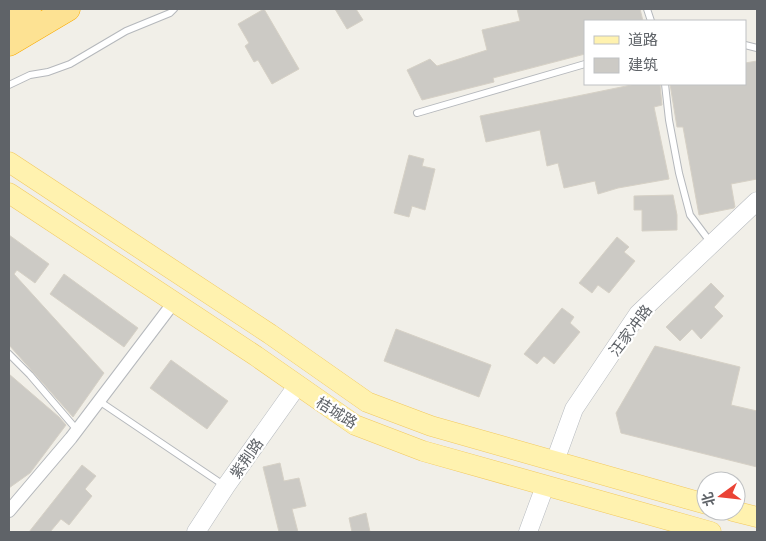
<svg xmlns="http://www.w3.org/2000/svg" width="766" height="541" viewBox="0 0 766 541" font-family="'Exo 2','Noto Sans SC',sans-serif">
<rect width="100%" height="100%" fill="#f1efe8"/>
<path fill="#cccac5" stroke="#d6d1c6" d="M264,9L299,69L272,84L258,60L254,62L245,46L249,43L238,24Z
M335,9H356L363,20L347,29Z
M517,9H640L643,21H585V54L493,78L494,82L422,100L407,70L430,59L437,66L487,50L482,30L520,21Z
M757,61V179L731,184L735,207L734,208L699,215L683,127H677L670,84H745V63Z
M636,84H660L662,105L654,107L669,179L618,188L598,194L595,181L564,188L558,163L547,166L540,130L486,142L480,116Z
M409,155L424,159L422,166L435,169L425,210L412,206L409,217L394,213Z
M673,195L677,215V230L642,231V210H634V196Z
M9,235L49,264L35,283L17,270L14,274L104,373L73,417L9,345Z
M617,237L629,247L624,252L635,261L609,293L598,285L592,293L579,283Z
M64,274L138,328L124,347L50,294Z
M711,283L724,296L714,307L723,316L701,339L692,329L680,341L666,327Z
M562,308L574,317L570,323L580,332L554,364L544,356L537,364L524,354Z
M396,329L491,365L479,397L384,361Z
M655,346L740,367L731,405L757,411V467L621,433L616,413Z
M171,360L228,401L207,429L150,388Z
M9,374L59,417L66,425L30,473L9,488Z
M280,463L284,481L299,478L306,506L292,509L298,532H279L263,467Z
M82,465L96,476L85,489L92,496L69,525L61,519L50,532H29Z
M366,513L370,532H352L349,518Z"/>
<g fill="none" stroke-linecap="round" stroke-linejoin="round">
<defs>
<path id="lane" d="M647,9L651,21
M745,45L757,48
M665,84L669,120L679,173L690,215L711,243
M9,85L30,75L48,72L70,64L126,31L170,13L174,9
M417,113L585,64
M9,354L30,375L77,430
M99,401L225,486"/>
<path id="street" d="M9,511L71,438L174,302"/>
<path id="secondary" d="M555,461L574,409L638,314L757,201
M196,532L226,486L297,386
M528,532L545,486"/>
<path id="primary" d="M9,162L270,334L367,402L431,426L706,504
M9,193L256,356L355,425L423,451L711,532
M733,511L757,517"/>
<path id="highway" d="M9,21L29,9
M9,44L68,9"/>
</defs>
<use href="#lane" stroke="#b5b8bc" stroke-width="8"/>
<use href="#street" stroke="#b5b8bc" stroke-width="14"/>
<use href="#secondary" stroke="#b6babf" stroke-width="19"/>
<use href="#primary" stroke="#f2c960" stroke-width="21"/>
<use href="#highway" stroke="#f9ab00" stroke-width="25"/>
<use href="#lane" stroke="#fff" stroke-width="6"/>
<use href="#street" stroke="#fff" stroke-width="12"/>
<use href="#secondary" stroke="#fff" stroke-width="18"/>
<use href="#primary" stroke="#fff2af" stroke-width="20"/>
<use href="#highway" stroke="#fde293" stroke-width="24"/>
</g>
<g text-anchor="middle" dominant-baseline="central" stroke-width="4.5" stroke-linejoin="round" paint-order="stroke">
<g font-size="15" fill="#5f6368" stroke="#fff">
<text transform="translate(630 330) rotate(-53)">汪家冲路</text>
<text transform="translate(337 412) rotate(32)">桔城路</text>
<text transform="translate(246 458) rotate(-55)">紫荆路</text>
</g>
</g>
<rect width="766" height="541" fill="none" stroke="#5f6368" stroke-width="20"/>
<rect x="584" y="20" width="162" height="65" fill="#ffffff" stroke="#bfc1c3"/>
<rect x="594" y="36" width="25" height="8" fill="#fff2af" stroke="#bfc1c3"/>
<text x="628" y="45" font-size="15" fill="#5f6368">道路</text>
<rect x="594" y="58" width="25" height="15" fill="#cccac5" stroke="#bfc1c3"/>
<text x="628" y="70" font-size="15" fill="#5f6368">建筑</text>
<g transform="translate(721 496) rotate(255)"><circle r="24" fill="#ffffff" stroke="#bfc1c3"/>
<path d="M0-4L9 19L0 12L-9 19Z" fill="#ea4335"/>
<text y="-8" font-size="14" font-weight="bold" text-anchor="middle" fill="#5f6368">北</text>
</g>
</svg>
